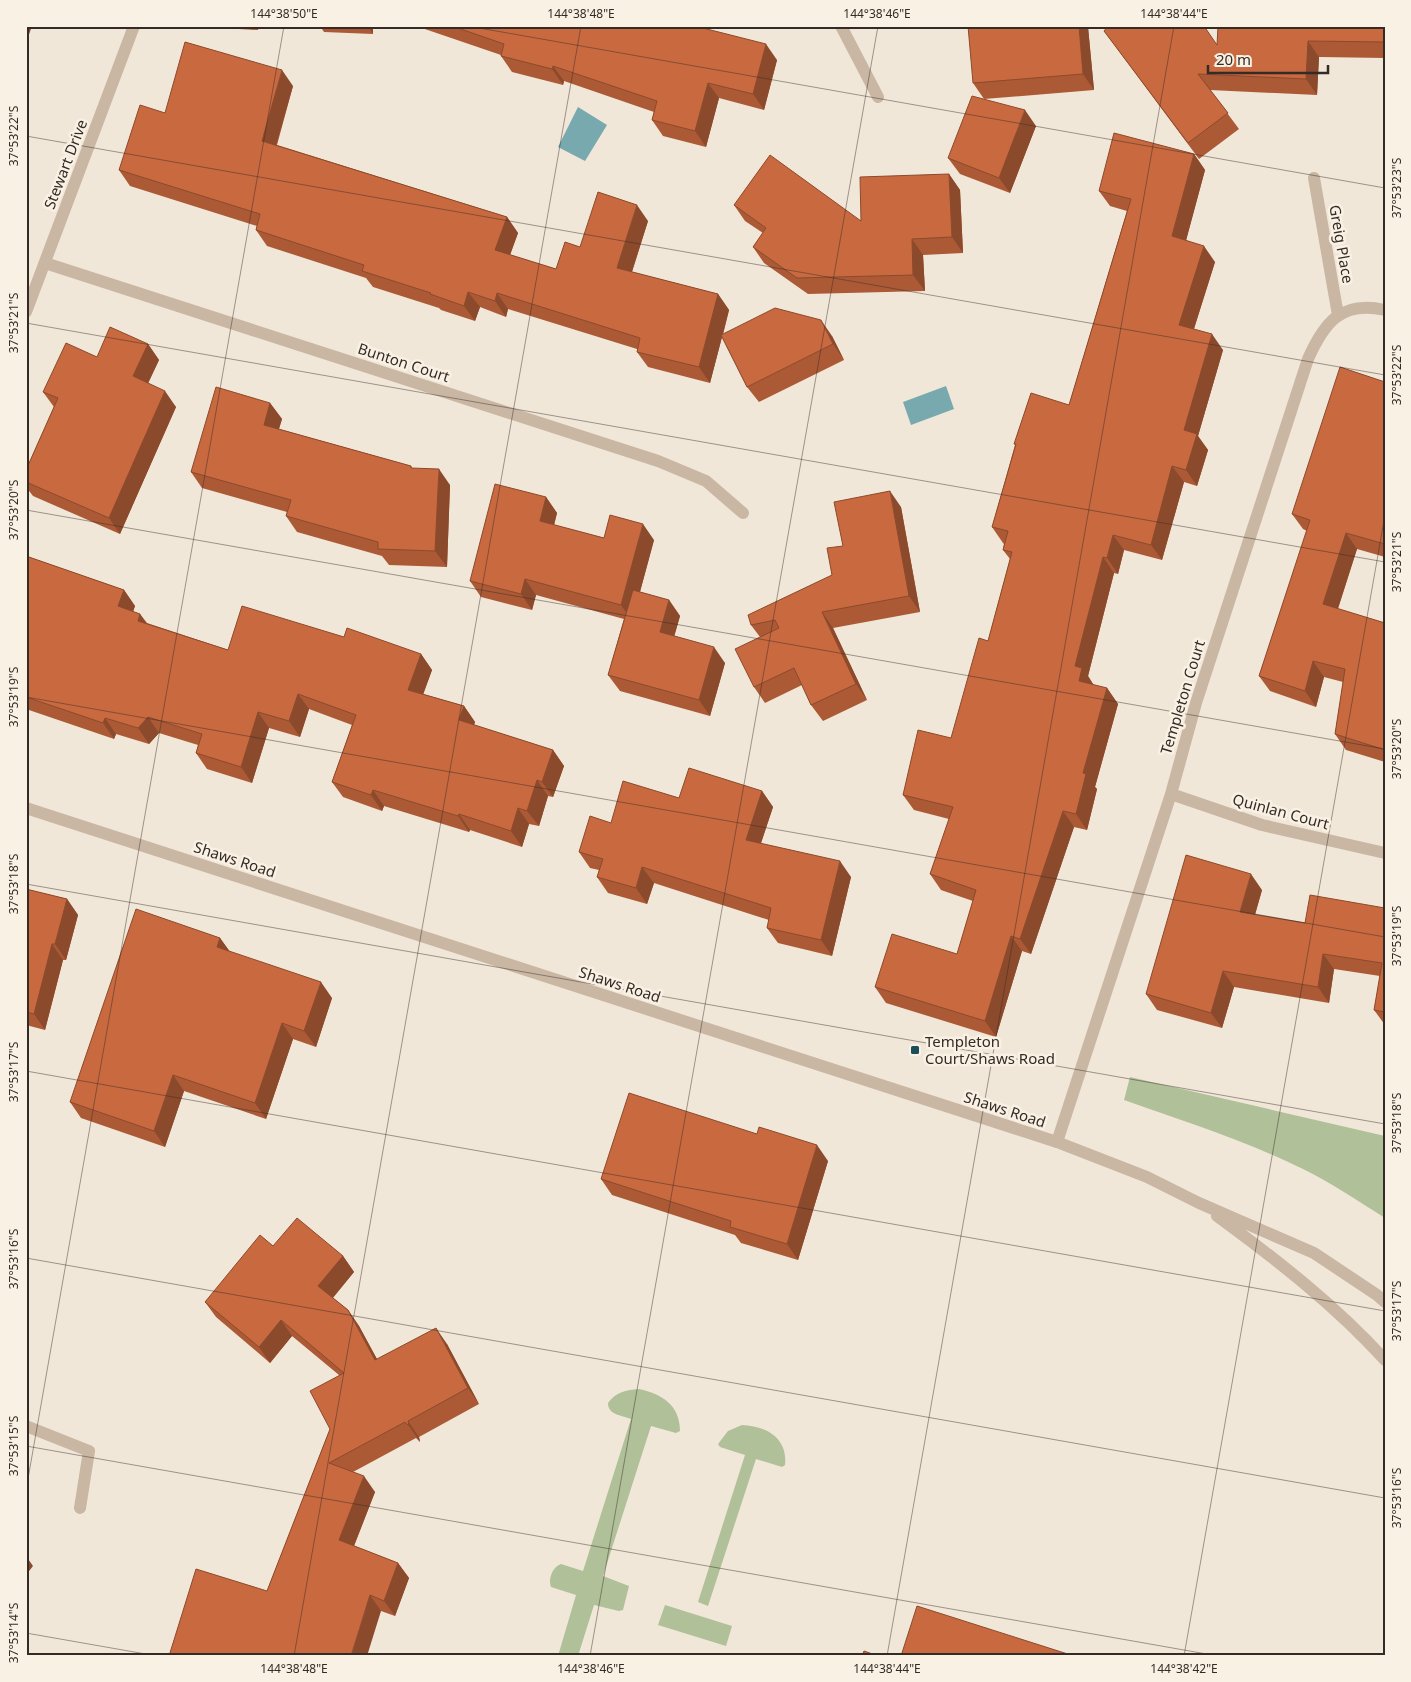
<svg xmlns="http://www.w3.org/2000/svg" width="1411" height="1682" viewBox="0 0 1411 1682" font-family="'Noto Sans',sans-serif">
<rect width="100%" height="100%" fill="#f1e7d8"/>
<path fill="#b0c098" d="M1130,1077L1385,1136V1218C1358,1201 1332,1183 1303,1169C1246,1141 1184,1121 1124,1100Z
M639,1389C662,1394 680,1405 680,1431L676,1433L651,1426L603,1576L629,1586L623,1610L619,1611L594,1605L578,1656H558L576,1595L551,1587C548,1580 552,1567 561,1564L583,1571L631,1419C621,1415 608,1415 608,1403C616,1392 626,1390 639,1389Z
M742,1425C766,1426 788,1438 785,1465L782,1467L756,1459L708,1606L698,1602L745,1455L720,1447L718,1444L728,1431Z
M665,1605L732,1626L726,1646L658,1625Z"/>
<path fill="#77a9af" d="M578,107L607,125L585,161L558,147Z
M946,386L954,409L911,425L903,402Z"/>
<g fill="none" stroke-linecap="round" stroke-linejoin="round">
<path stroke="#c9b7a4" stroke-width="12" d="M841,26L878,97
M1314,178L1338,315
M45,263L658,461L706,481L743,513
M26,312L134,26
M1171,794L1262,825L1385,853
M1057,1142L1171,794L1196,703L1308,359C1324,323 1341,300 1385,310
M26,1426L89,1451L80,1508"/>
<path stroke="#c9b7a4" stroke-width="12" d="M26,808L1057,1142L1147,1177L1199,1203L1314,1253L1377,1295L1385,1302
M1217,1216C1277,1260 1335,1305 1385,1360"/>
</g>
<path fill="#ac5a36" d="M203,26H259L258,30L204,27Z
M320,26H373V34L324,32Z
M416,26H695L777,60L764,110L719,98L706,147L663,136L652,120L654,112L564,81L563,85L512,72L501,56V55Z
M1385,26V58L1319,57L1317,95L1210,90L1239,129L1199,159L1104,31L1217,45Z
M1088,27L1094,90L984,99L973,83Z
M293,86L277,145L507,217L518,233L510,255L556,269L580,247L648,221L632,272L718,294L729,310L723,335L832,336L844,360L759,402L747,387L722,337L710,383L648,367L637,352V349L508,309L506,317L480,307L475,321L441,310L439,308L373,287L366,278L267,246L256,230L257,226L130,186L119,170L165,113Z
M1036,126L1010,193L960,174L948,158Z
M1194,154L1205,170L1186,240L1215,262L1194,329L1223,350L1198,436L1208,450L1197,486L1184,482L1162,560L1124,550L1118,574L1114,573L1088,676L1093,684V685L1107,688L1118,704L1095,787L1097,789L1087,830L1074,827L1031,954L1022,951L996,1037L886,1003L875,987L957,954L973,901L941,890L930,874L949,819L914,810L903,795L951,738L988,641L1010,559L1003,550L1004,544L1003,543L992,527L1015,445L1014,444L1069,405L1127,211L1110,206L1099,191Z
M949,174L960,190L963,253L923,255L925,291L808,294L764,263L753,247L763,233L745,221L734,205L861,221Z
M148,344L159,360L148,383L176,407L120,534L33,496L26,487V470L54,407L43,392L97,357Z
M1385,382V557L1357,549L1338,609L1385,623V762L1346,750L1335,734L1343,682L1324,677L1316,707L1270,691L1259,676L1307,531L1303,529L1292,514Z
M270,403L282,419L279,429L411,466L412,468L450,485L447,567L389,565L382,556L297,532L286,516L287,512L202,488L191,472Z
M546,497L557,513L554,525L604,538L654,540L640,592L669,600L680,616L674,636L725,663L710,716L620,691L608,675L624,619L536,595L532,610L481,597L470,581Z
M901,507L920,612L833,628L867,700L823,721L811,705L802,685L765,703L754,687L760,637L751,625L832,575L843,546Z
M26,556L124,590L135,606L133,612L140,614L147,623L228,650L344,637L421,654L432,670L423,694L464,706L475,722L474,725L553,750L564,766L553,797L548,796L539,826L529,824L522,847L470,830L469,832L384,806L382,811L343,797L332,782L352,725L309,709L300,737L269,728L252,783L207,769L196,753L198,745L159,733L149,744L116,734L114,739L26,709Z
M762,791L773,807L761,843L851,877L832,956L778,943L767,928L769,920L654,883L647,904L608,893L597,877L599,870L590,868L579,852L611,823L679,798Z
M26,889L67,899L78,915L66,960H63L45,1030L26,1025Z
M1262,890L1255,915L1305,923L1385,908V1025L1374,1010L1380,976L1334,969L1329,1003L1234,987L1222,1028L1157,1010L1146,994Z
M220,938L229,951L332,998L316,1047L293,1039L266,1119L184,1091L165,1147L81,1118L70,1102Z
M828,1161L798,1260L741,1243L735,1235L612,1195L601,1179Z
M273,1246L343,1256L354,1272L333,1298L348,1310L359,1326L377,1359L447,1344L479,1404L419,1437L420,1442L416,1438L353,1472L375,1492L354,1546L398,1563L409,1578L395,1616L381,1611L267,1591L330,1429L339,1375L292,1336L270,1363L216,1317L205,1302Z"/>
<path fill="#8c4a2c" d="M26,26H32L26,43Z
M368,26H373V34Z
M1079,26H1088V27L1094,90L1083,74Z
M1308,41L1319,57L1317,95L1306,79Z
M766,44L777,60L764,110L753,94Z
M553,66L564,81L563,85L552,69Z
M282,70L293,86L273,156L262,141Z
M708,83L719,98L706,147L695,131Z
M1025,110L1036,126L1010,193L999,178Z
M1194,154L1205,170L1183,252L1172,236Z
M949,174L960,190L963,253L952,237Z
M637,205L648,221L628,284L617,268Z
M507,217L518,233L506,266L495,250Z
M912,239L923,255L925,291L913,275Z
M1204,246L1215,262L1190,341L1179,325Z
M468,292L480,307L475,321L464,306Z
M497,293L508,309L506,317L495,301Z
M718,294L729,310L710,383L699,367Z
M821,320L832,336L844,360L833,344Z
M1212,334L1223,350L1198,436L1208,450L1197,486L1186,470L1184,430Z
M148,344L159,360L144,392L133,376Z
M165,391L176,407L120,534L109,518Z
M270,403L282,419L275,441L264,425Z
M1172,466L1184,482L1162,560L1151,545Z
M439,469L450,485L447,567L435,551Z
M890,491L901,507L920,612L909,596Z
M546,497L557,513L551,537L540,521Z
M643,524L654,540L632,621L621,605Z
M1346,533L1357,549L1334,620L1323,604Z
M1113,535L1124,550L1118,574L1107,558Z
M1103,557L1114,573L1088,676L1093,684L1090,697L1079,681L1075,666Z
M525,579L536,595L532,610L521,594Z
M124,590L135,606L129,622L118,606Z
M669,600L680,616L671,648L660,632Z
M822,612L833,628L867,700L856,684Z
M140,614L151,630L138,621Z
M714,647L725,663L710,716L699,700Z
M421,654L432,670L419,706L408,690Z
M1313,661L1324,677L1316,707L1305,691Z
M1107,688L1118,704L1095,787L1097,789L1087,830L1076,814L1083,773Z
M298,694L309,709L300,737L289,721Z
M464,706L475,722L470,736L459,720Z
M258,712L269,728L252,783L241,767Z
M148,717L159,733L149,744L138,728Z
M105,718L116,734L114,739L103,723Z
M553,750L564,766L553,797L542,782Z
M537,780L548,796L539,826L527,811Z
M373,790L384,806L382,811L371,795Z
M762,791L773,807L757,855L746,840Z
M518,808L529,824L522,847L511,831Z
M1063,811L1074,827L1031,954L1020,939Z
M459,814L470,830L469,832L458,816Z
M840,861L851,877L832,956L821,940Z
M642,867L654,883L647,904L636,888Z
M1251,874L1262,890L1251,928L1240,912Z
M67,899L78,915L66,960L55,944Z
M1011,936L1022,951L996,1037L985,1021Z
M220,938L231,953L217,947Z
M52,944L63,960L45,1030L34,1014Z
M1323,954L1334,969L1329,1003L1318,987Z
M1223,971L1234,987L1222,1028L1211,1013Z
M321,982L332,998L316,1047L304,1031Z
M282,1023L293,1039L266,1119L255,1103Z
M173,1075L184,1091L165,1147L154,1131Z
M817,1145L828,1161L798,1260L787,1244Z
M343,1256L354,1272L329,1302L318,1286Z
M348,1310L359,1326L386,1376L375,1360Z
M281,1320L292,1336L270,1363L259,1347Z
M436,1328L447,1344L479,1404L468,1388Z
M408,1421L419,1437L420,1442L409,1426Z
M364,1476L375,1492L350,1556L339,1540Z
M26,1556L33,1566L26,1575Z
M398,1563L409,1578L395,1616L384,1601Z
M370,1595L381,1611L367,1656H351Z"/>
<path fill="#c8693f" stroke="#8c4a2c" d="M452,26H695L766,44L753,94L708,83L695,131L652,120L657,101L553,66L552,69L501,56L504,44Z
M968,26H1079L1083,74L973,83Z
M1108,26H1204L1217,45L1218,26H1385V42L1308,41L1306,79L1198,74L1228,113L1188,143L1104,31Z
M185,42L282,70L262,141L507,217L495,250L556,269L565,242L580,247L598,192L637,205L617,268L718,294L699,367L637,352L640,338L497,293L495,301L468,292L464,306L430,294L431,293L362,271L364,265L256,230L260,214L119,170L140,105L165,113Z
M972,96L1025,110L999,178L948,158Z
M1114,133L1194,154L1172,236L1204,246L1179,325L1212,334L1184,430L1197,434L1186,470L1172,466L1151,545L1113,535L1107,558L1103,557L1075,666L1082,668L1079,681L1107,688L1083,773L1086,774L1076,814L1063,811L1020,939L1011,936L985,1021L875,987L892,934L957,954L976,890L930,874L953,807L903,795L918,730L951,738L979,638L988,641L1012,552L1003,550L1008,531L992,527L1016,444H1014L1031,393L1069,405L1131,199L1099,191Z
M770,155L861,221L860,177L949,174L952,237L912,239L913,275L797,278L753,247L766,228L734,205Z
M775,308L821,320L833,344L747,387L721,335Z
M110,327L148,344L133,376L165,391L109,518L26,482V470L58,398L43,392L66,343L97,357Z
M1340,367L1385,382V544L1346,533L1323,604L1385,623V750L1335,734L1345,669L1313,661L1305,691L1259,676L1310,520L1292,514Z
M216,387L270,403L264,425L411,466V468L439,469L435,551L378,549V542L286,516L291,500L191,472Z
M495,484L546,497L540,521L604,538L610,515L643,524L621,605L525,579L521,594L470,581Z
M890,491L909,596L822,612L856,684L811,705L794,668L754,687L735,649L779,628L775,620L751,625L748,615L832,575L827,548L843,546L834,502Z
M26,556L124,590L118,606L140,614L138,621L228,650L242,606L344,637L347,628L421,654L408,690L464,706L459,720L553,750L542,782L537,780L527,811L518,808L511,831L459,814L458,816L373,790L371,795L332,782L356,715L298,694L289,721L258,712L241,767L196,753L202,734L148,717L138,728L105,718L103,723L26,697Z
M633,590L669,600L660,632L714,647L699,700L608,675Z
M689,768L762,791L746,840L840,861L821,940L767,928L771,908L642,867L636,888L597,877L603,859L579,852L590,816L611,823L623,781L679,798Z
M1186,855L1251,874L1240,912L1305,923L1310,895L1385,908V1012L1374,1010L1382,963L1323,954L1318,987L1223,971L1211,1013L1146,994Z
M26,889L67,899L55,944H52L34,1014L26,1012Z
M136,909L220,938L217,947L321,982L304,1031L282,1023L255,1103L173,1075L154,1131L70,1102Z
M629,1093L757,1134L759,1127L817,1145L787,1244L730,1227L731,1221L601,1179Z
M297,1218L343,1256L318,1286L348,1310L375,1360L436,1328L468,1388L408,1421L409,1426L405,1422L329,1463L364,1476L339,1540L398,1563L384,1601L370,1595L351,1656H169L196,1569L267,1591L330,1429L310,1391L344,1373L281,1320L259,1347L205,1302L260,1235L273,1246Z
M917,1606L1074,1656H901Z
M864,1651L878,1656H862Z"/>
<path fill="none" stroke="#352b26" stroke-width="1" stroke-opacity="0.45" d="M468,26L1385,188M26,136L1385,375M26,323L1385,562M26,510L1385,749M26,697L1385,937M26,884L1385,1124M26,1071L1385,1311M26,1258L1385,1498M26,1446L1218,1656M26,1490L284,26M26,1633L157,1656M294,1656L581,26M590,1656L878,26M887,1656L1174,26M1184,1656L1385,515"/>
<rect fill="#1b4f57" stroke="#f9f1e4" stroke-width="2" x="910" y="1045" width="10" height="10" rx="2.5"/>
<g text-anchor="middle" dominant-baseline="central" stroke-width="5" stroke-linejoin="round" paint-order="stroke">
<g font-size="15" fill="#352b26" stroke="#f9f1e4">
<text transform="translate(65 164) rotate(-69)">Stewart Drive</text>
<text transform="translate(1342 244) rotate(80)">Greig Place</text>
<text transform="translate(404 362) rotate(18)">Bunton Court</text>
<text transform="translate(1182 697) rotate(-73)">Templeton Court</text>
<text transform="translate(1281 811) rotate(15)">Quinlan Court</text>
<text transform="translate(235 859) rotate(18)">Shaws Road</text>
<text transform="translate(620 984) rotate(18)">Shaws Road</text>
<text transform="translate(1005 1109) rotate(18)">Shaws Road</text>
</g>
<g font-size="15" fill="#352b26" stroke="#f9f1e4" text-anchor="start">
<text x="925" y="1041">Templeton<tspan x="925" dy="17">Court/Shaws Road</tspan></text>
</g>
</g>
<rect width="1411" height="1682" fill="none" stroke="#f9f1e4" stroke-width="55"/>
<path d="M1208 65v8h120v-8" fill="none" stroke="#352b26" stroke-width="2.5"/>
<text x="1216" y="65" font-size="15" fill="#352b26" stroke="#f9f1e4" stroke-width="4" paint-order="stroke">20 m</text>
<rect x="28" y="28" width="1356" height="1626" fill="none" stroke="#352b26" stroke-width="2"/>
<g font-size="12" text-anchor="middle" fill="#352b26">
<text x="284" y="18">144°38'50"E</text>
<text x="581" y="18">144°38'48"E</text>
<text x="877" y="18">144°38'46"E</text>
<text x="1174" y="18">144°38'44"E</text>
<text transform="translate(14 136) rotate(-90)" y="4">37°53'22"S</text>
<text transform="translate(1397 188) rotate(-90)" y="4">37°53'23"S</text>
<text transform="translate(14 323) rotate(-90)" y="4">37°53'21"S</text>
<text transform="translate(1397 375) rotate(-90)" y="4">37°53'22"S</text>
<text transform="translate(14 510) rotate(-90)" y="4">37°53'20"S</text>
<text transform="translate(1397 562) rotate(-90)" y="4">37°53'21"S</text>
<text transform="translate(14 697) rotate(-90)" y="4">37°53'19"S</text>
<text transform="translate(1397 749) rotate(-90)" y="4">37°53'20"S</text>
<text transform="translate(14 884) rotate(-90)" y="4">37°53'18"S</text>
<text transform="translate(1397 936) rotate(-90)" y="4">37°53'19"S</text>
<text transform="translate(14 1072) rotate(-90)" y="4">37°53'17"S</text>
<text transform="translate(1397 1123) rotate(-90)" y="4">37°53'18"S</text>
<text transform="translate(14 1259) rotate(-90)" y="4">37°53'16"S</text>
<text transform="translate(1397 1311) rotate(-90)" y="4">37°53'17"S</text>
<text transform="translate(14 1446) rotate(-90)" y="4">37°53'15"S</text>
<text transform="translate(1397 1498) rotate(-90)" y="4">37°53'16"S</text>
<text transform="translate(14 1633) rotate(-90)" y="4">37°53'14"S</text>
<text x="294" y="1673">144°38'48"E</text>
<text x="591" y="1673">144°38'46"E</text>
<text x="887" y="1673">144°38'44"E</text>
<text x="1184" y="1673">144°38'42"E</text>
</g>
</svg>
